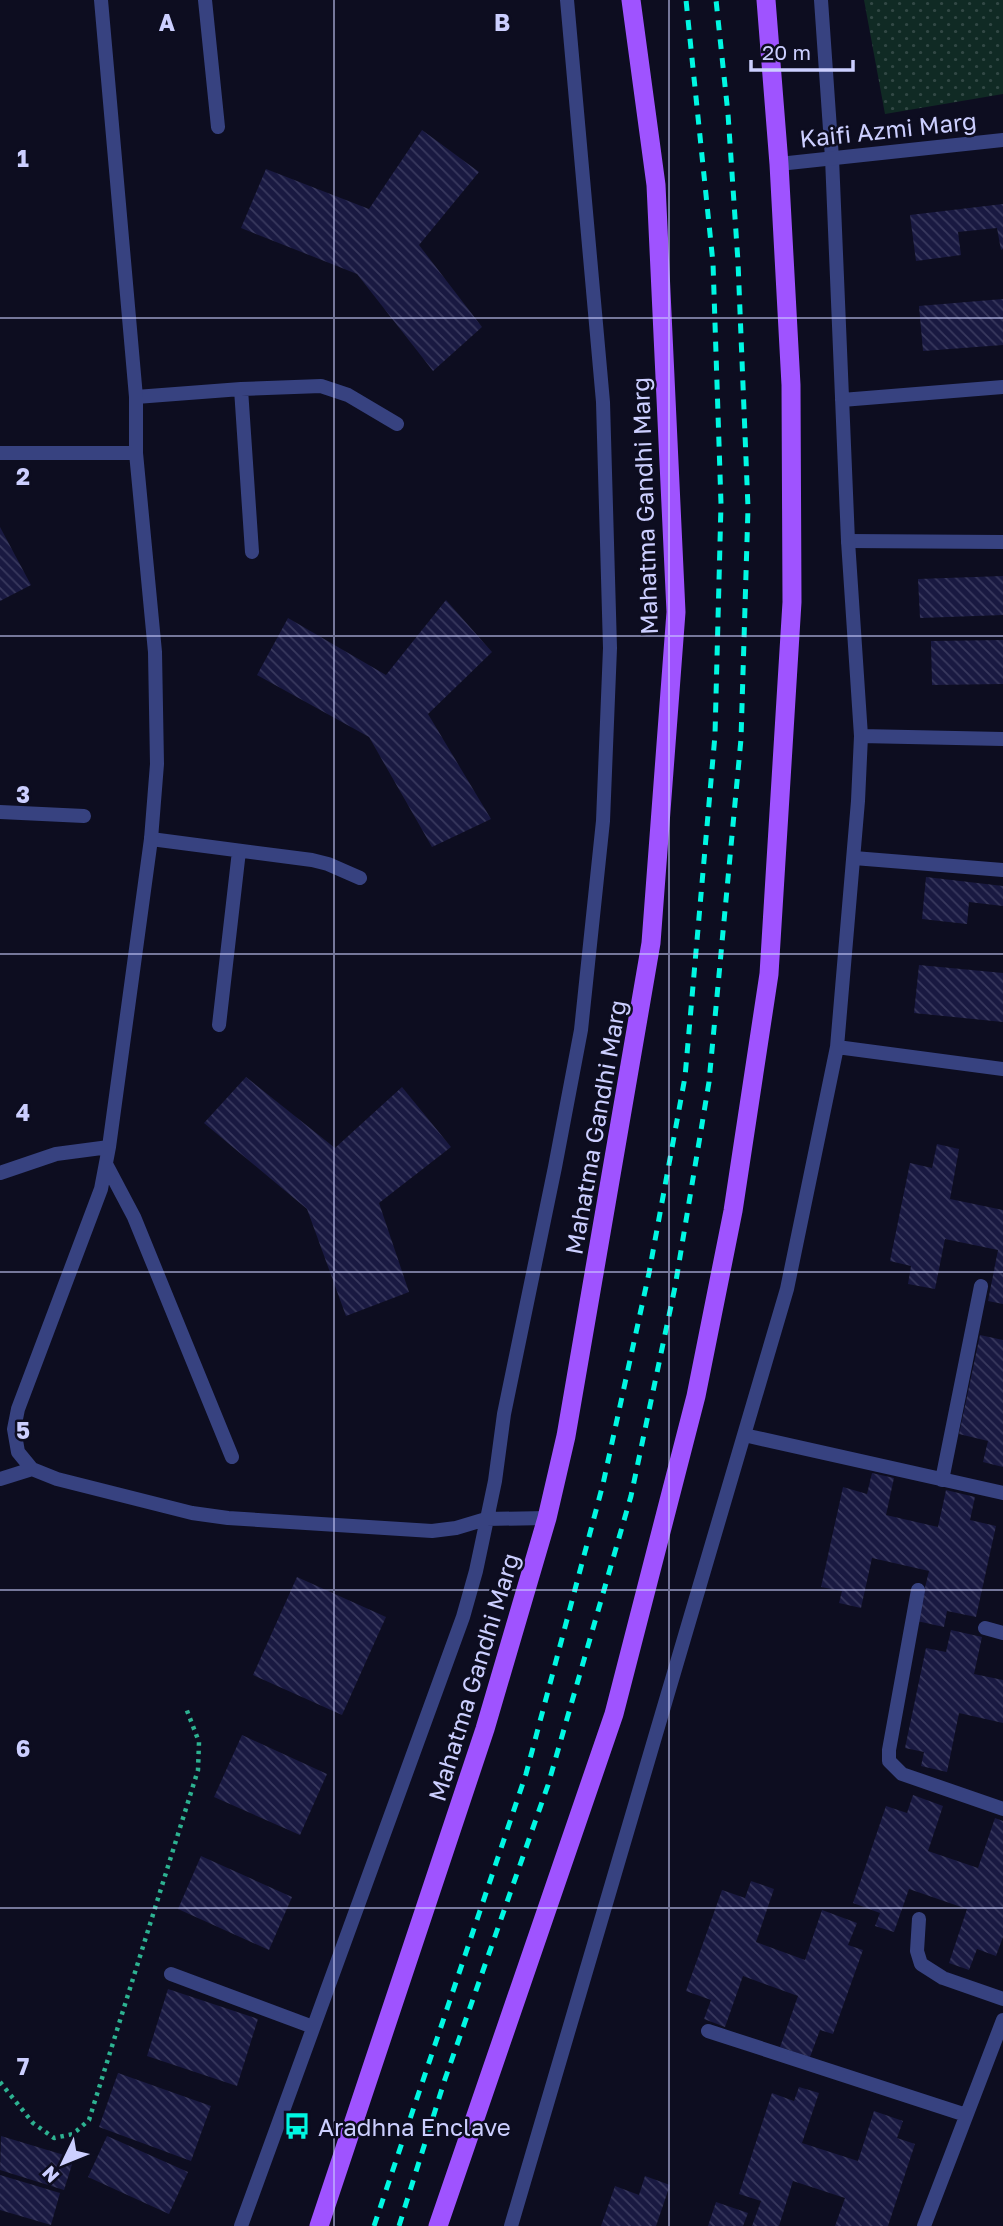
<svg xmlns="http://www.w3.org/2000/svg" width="1003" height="2226" viewBox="0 0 1003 2226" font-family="'Golos Text',sans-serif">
<defs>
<pattern id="park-dots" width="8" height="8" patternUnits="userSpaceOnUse" patternTransform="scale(1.75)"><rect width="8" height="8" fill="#102a24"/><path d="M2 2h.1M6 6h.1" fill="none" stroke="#324845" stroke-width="1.8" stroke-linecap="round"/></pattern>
<pattern id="building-back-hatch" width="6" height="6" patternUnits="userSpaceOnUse" patternTransform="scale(1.75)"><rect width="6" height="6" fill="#191941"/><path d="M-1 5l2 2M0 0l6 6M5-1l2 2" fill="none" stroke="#39395e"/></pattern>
</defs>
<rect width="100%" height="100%" fill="#0d0d20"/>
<path fill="url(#park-dots)" d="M864,0H1003V94L885,114Z"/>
<path fill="url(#building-back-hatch)" d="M422,130L479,172L419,245L482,327L433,371L357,274L241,228L266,169L369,209Z
M1003,204V249L1001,250L997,228L958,232L961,255L916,261L910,215Z
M1003,299V345L923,351L919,306Z
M0,527L31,585L0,601Z
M1003,576V615L920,618L918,579Z
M446,600L492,652L428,714L491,819L432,847L369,737L257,675L288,618L386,675Z
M1003,640V684L932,685L931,641Z
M926,877L1003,886V906L969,902L967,924L922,919Z
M919,965L1003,973V1022L914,1013Z
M246,1077L335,1148L402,1087L451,1147L379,1203L409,1292L346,1316L307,1209L204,1123Z
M937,1144L959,1149L950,1199L1003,1210V1304L988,1301L998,1250L945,1239L935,1289L908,1284L911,1266L890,1261L910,1163L932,1168Z
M980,1335L1003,1340V1467L983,1462L988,1441L959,1434Z
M872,1473L894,1478L886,1515L938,1527L946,1490L975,1497L970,1520L996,1526L976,1617L947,1611L944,1627L917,1621L929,1571L872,1558L861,1608L839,1603L842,1591L821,1587L843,1487L867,1494Z
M297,1577L386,1617L342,1715L253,1675Z
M951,1630L982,1637L974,1674L1003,1680V1723L959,1713L947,1772L921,1766L924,1752L905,1748L926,1648L946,1652Z
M242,1735L327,1774L300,1835L214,1797Z
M913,1795L943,1806L928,1851L978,1868L995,1818L1003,1821V1937L996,1956L977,1949L969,1970L949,1963L967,1909L909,1889L894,1932L875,1926L880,1913L853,1903L886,1806L907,1813Z
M201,1856L292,1897L269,1950L178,1909Z
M751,1881L774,1889L756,1942L805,1960L822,1910L857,1923L848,1945L863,1950L833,2034L820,2030L810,2057L780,2047L798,1996L743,1976L725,2027L704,2019L711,2000L686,1991L722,1890L745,1898Z
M168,1989L258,2019L237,2086L147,2056Z
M118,2073L211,2106L191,2161L99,2127Z
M799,2087L819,2093L802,2143L858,2161L874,2111L903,2121L897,2138L915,2144L888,2226H835L845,2198L793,2181L779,2226H752L761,2201L739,2194L772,2093L794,2101Z
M1,2136L74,2158L64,2190L0,2170Z
M107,2136L188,2172L169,2214L88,2177Z
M0,2175L60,2193L51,2225L0,2210Z
M645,2176L670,2185L656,2226H601L615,2186L639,2195Z
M716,2202L748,2213L743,2226H708Z"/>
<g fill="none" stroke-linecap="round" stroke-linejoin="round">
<path stroke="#2db291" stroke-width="4.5" stroke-dasharray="3.5 5" stroke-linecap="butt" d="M0,2082L33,2123L54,2138L73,2134L89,2120L198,1770L199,1742L186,1708"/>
<path stroke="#374280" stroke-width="14" d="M205,0L218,127
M821,0L832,158
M241,389L252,552
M136,397L241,389L321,386L348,395L397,424
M848,541L1003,542
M0,812L84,816
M151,839L312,860L328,864L360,878
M219,1025L239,851"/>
<path stroke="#374280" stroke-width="14" d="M101,0L136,397V453L155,652L157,764L151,839L109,1147L101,1189L18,1409L14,1429L18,1452L32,1469L57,1479L192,1513L228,1518L432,1531L456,1528L486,1519L547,1518
M842,400L1003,387
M0,453H136
M861,736L1003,739
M854,858L1003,870
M837,1047L1003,1069
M106,1164L134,1217L232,1457
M0,1173L56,1154L109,1147
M744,1435L1003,1493
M0,1479L32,1469
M942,1480L981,1286
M918,1590L889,1750V1761L902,1774L1003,1809
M985,1628L1003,1633
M919,1919L917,1951L921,1964L943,1978L1003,1999
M171,1974L313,2027
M708,2031L966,2115
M241,2226L463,1617L476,1571L495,1481L504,1414L555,1167L581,1030L603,821L610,648L603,402L567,0
M511,2226L787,1289L837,1047L858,801L861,736L848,541L832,158
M924,2226L1003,2020"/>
<path stroke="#374280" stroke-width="14" d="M779,164L1003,140"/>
<path stroke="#9f53ff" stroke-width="19" d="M319,2226L485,1729L547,1518L566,1436L651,943L676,612L656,185L631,0
M438,2226L614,1714L696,1396L733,1211L769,974L792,602L791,385L779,164L766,0"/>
<path stroke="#00f7e2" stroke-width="5" stroke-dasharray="10 9" stroke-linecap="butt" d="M374,2226L526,1774L603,1484L649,1273L685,1077L715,735L721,504L713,263L686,0
M399,2226L445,2079L548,1785L631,1496L675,1287L709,1082L741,739L748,508L738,262L728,114L716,0"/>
</g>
<path fill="none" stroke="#cccfff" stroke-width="2" stroke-opacity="0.55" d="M334,0V2226M669,0V2226M0,318H1003M0,636H1003M0,954H1003M0,1272H1003M0,1590H1003M0,1908H1003"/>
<defs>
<symbol id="bus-bare" viewBox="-9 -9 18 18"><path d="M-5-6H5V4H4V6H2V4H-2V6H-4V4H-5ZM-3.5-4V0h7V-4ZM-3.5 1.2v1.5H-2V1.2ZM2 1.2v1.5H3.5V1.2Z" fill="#00f7e2" stroke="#0d0d20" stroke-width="2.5" paint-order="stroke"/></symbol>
</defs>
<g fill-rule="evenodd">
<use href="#bus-bare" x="278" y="2107" width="38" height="38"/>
</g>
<g text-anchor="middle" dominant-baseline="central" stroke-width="5" stroke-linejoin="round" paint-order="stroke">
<g font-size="24" fill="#cccfff" stroke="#0d0d20">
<text transform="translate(888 129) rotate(-6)">Kaifi Azmi Marg</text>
<text transform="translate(644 506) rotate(-92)">Mahatma Gandhi Marg</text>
<text transform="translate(595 1127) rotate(-80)">Mahatma Gandhi Marg</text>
<text transform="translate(473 1677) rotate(-73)">Mahatma Gandhi Marg</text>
</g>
<g font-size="24" fill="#cccfff" stroke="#0d0d20" text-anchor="start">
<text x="318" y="2126">Aradhna Enclave</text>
</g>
</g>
<g font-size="23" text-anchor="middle" font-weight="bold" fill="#cccfff" stroke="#0d0d20" stroke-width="5" stroke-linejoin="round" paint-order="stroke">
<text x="167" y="31">A</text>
<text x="502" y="31">B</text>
<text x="23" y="167">1</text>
<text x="23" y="485">2</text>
<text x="23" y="803">3</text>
<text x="23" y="1121">4</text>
<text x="23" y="1439">5</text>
<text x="23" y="1757">6</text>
<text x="23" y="2075">7</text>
</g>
<g transform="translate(63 2163) rotate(227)" stroke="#0d0d20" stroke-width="5" paint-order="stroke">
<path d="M0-5L12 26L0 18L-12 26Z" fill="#cccfff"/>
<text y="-10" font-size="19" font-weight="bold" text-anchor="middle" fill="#cccfff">N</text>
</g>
<path d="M751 60v10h102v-10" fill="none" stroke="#cccfff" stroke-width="3.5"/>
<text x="762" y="60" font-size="21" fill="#cccfff" stroke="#0d0d20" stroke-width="5" paint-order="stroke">20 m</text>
</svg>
